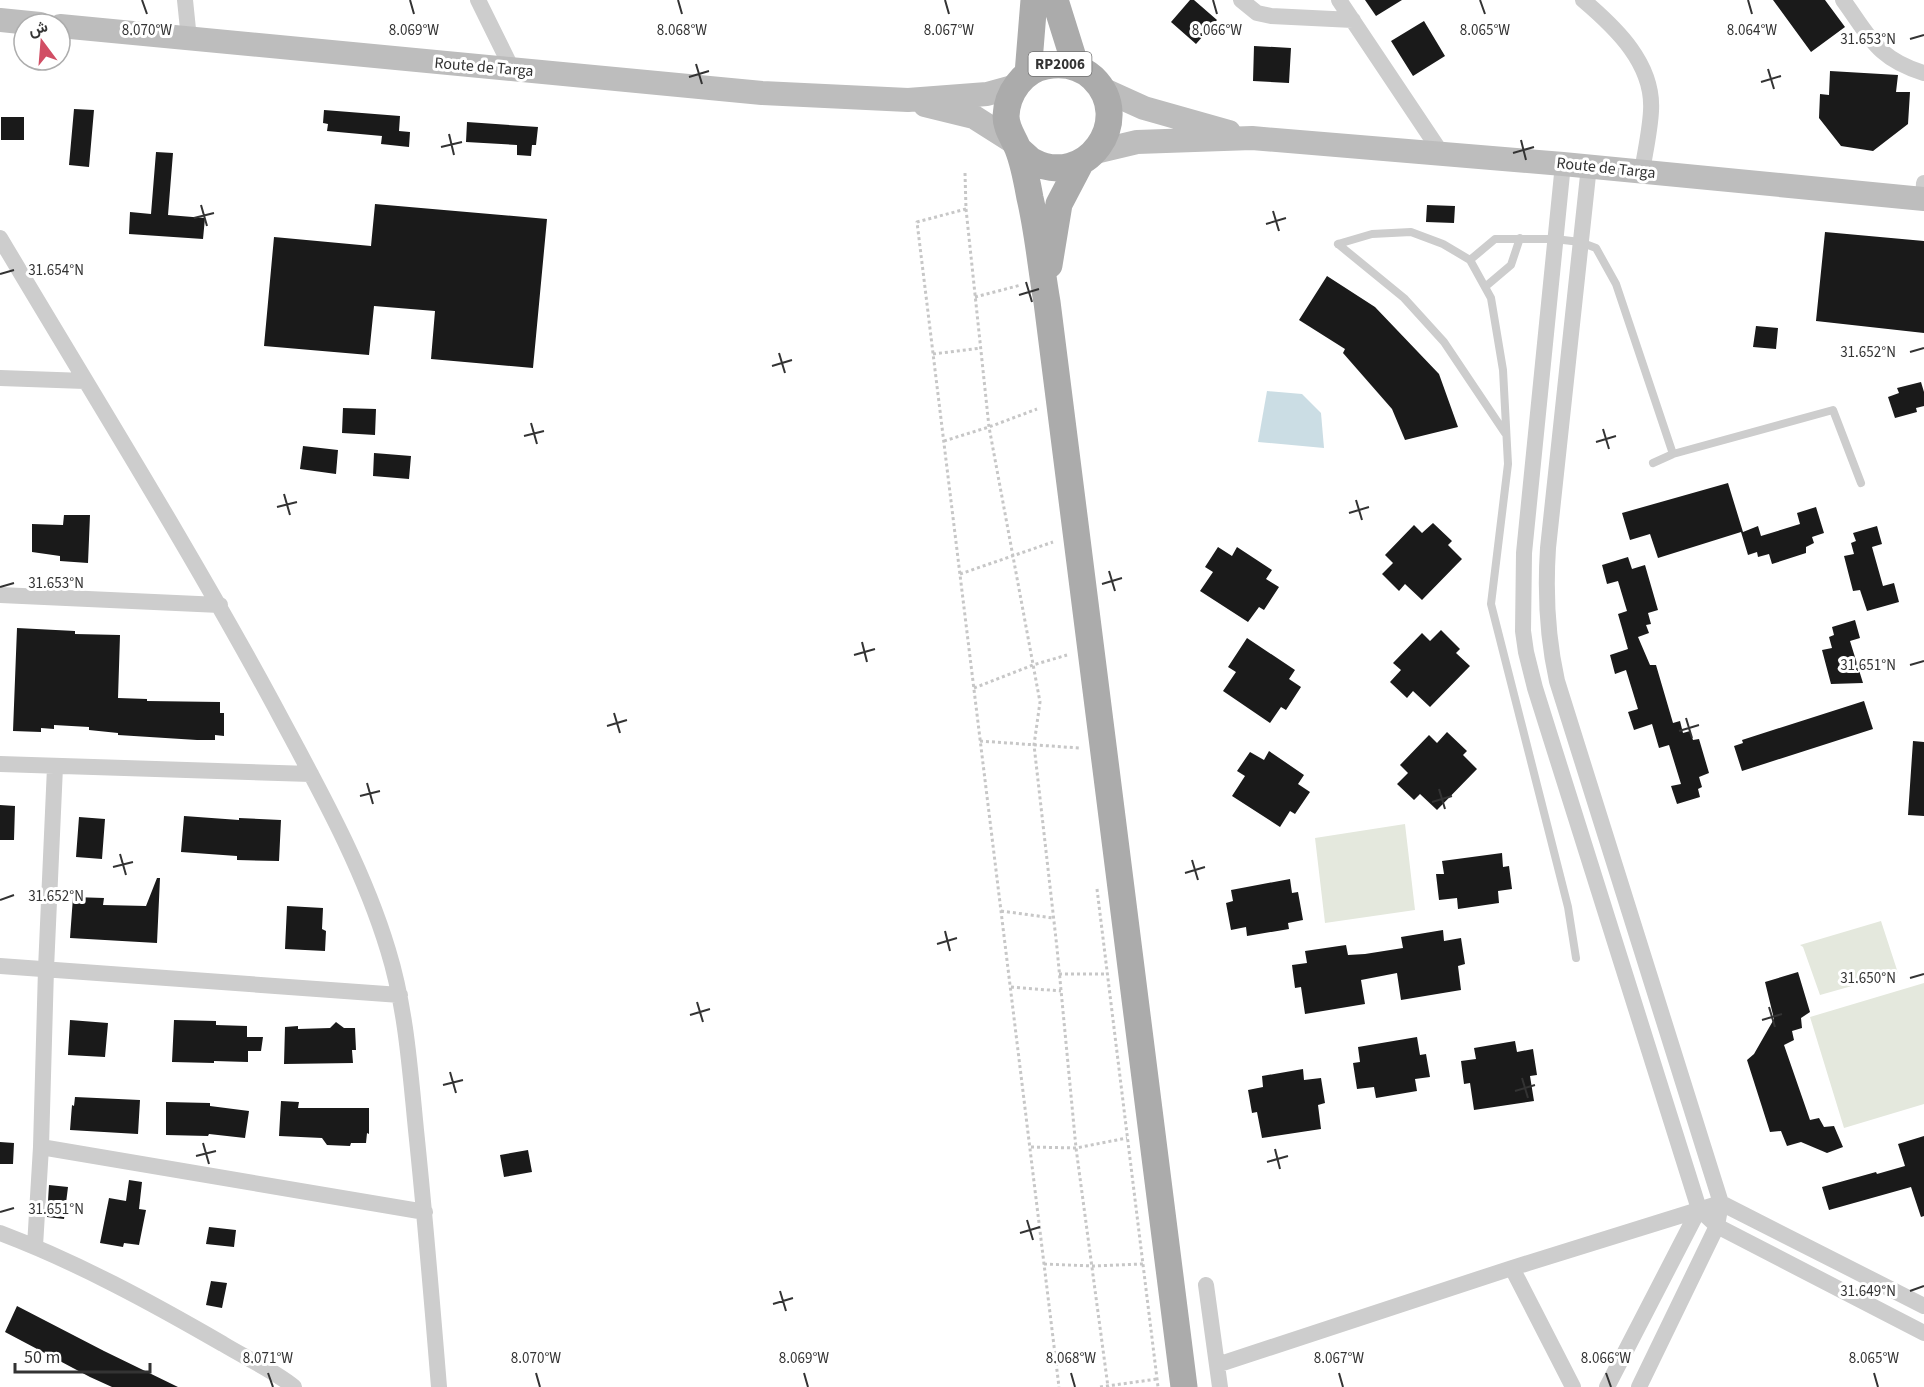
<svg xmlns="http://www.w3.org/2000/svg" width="1924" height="1387" viewBox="0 0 1924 1387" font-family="'Source Sans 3',Vazirmatn,sans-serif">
<rect width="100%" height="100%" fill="#fff"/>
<path fill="#e4e8dd" d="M1405,824L1415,910L1325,923L1315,838Z
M1881,921L1898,973L1820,995L1803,947L1800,945Z
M1924,983V1104L1844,1128L1810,1017Z"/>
<path fill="#cbdde4" d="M1267,391L1302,394L1321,413L1324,448L1258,442Z"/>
<path fill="#1a1a1a" d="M1190,0H1194L1217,20L1196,44L1171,22Z
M1365,0H1402L1376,16Z
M1773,0H1825L1845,27L1811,52Z
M1424,21L1445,56L1413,76L1391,41Z
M1254,46L1291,48L1289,83L1253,81Z
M1830,71L1898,75L1896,92H1910L1908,124L1873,151L1841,146L1819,118L1820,94L1829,95Z
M74,109L94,110L89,167L69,165Z
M324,110L400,116L399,131L410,132L409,147L381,144L382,136L327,131L328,124L323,123Z
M1,117H24V140H1Z
M467,122L538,127L536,145H532L531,156L517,155V145L466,142Z
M156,152L173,153L168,215L205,218L203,239L129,234L130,212L151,214Z
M375,204L547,219L533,368L431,359L435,311L374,306L369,355L264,346L274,237L371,246Z
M1427,205L1455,206L1454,223L1426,222Z
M1825,232L1924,241V333L1816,321Z
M1327,276L1375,307L1439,374L1458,427L1405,440L1392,409L1343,353L1345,349L1299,320Z
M1756,326L1778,328L1776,349L1753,347Z
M1921,382L1924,392V406L1916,408L1917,412L1895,418L1888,397L1899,393L1897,388Z
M343,408L376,409L375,435L342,433Z
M303,446L338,450L336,474L300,469Z
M374,453L411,456L409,479L373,476Z
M1728,483L1743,532L1758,526L1761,536L1800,524L1797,513L1816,507L1824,533L1812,537L1814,543L1806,547V553L1772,564L1769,554L1758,557L1757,552L1748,555L1741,532L1658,558L1650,534L1630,540L1622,513Z
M64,515H90L88,563L60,561V556L32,552V524L63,525Z
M1433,523L1452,541L1448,545L1462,559L1422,600L1405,584L1399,591L1382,574L1393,563L1385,555L1414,525L1422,533Z
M1877,526L1882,544L1872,547L1883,586L1894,583L1899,602L1867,611L1860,590L1853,591L1844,556L1854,554L1851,543L1856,541L1853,533Z
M1218,547L1232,556L1237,547L1272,570L1266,579L1279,587L1264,610L1259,607L1248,622L1200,591L1213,572L1205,567Z
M1628,557L1632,569L1645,565L1658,610L1648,613L1651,624L1646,625L1649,633L1638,637L1650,665H1656L1673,723L1680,721L1683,733L1690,731L1693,740L1699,739L1709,773L1699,777L1702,787L1698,789L1700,797L1677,804L1671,786L1681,784L1669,745L1659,748L1652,724L1634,730L1628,712L1638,709L1626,670L1615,674L1610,655L1628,649L1618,614L1627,611L1618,581L1607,584L1602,565Z
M1855,620L1860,638L1850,641L1863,683L1831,684L1822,650L1832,648L1829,637L1834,635L1832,627Z
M17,628L75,631V634L120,635L118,698L147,699V701L220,702V713H224V736L215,735V740H197L118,735V733L89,730V727L54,725V729L41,728V732L13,731Z
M1441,630L1460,649L1456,653L1470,666L1430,707L1413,691L1407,698L1390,682L1401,670L1393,663L1422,633L1430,641Z
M1247,638L1295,670L1289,679L1301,687L1286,710L1281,707L1270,723L1223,691L1236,672L1228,667Z
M1864,701L1873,729L1742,771L1734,746L1743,743L1742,740Z
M1447,732L1467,751L1463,755L1477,769L1437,810L1420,794L1414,800L1397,784L1408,773L1400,765L1429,735L1437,743Z
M1913,741L1924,742V816L1908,815Z
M1269,751L1304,775L1298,784L1310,792L1295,814L1290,811L1280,827L1232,796L1245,776L1237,771L1250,752L1264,760Z
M0,805L15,806L14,840H0Z
M184,816L239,820V818L281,820L279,861L237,860V856L181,852Z
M79,817L105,819L102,859L76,857Z
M1502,853L1503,867L1509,866L1512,889L1498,891L1499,903L1458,909L1457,898L1439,900L1436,874H1444L1442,861Z
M157,878H160L157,943L70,938L73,897L104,898L103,905L146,906Z
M1290,879L1292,893L1298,892L1303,920L1288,923L1289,929L1247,936L1246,927L1231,930L1226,903L1233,901L1231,890Z
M287,906L323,908L322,929L326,931L325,951L285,949Z
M1443,930L1444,941L1461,938L1465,964L1458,966L1461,990L1401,1000L1397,973L1361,980L1365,1004L1305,1014L1301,987L1295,988L1292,965L1307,963L1305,951L1346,945L1348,955L1365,954L1403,948L1401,937Z
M1798,972L1810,1012L1801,1018L1802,1028L1792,1031L1794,1040L1784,1045L1810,1120L1819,1118L1824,1127L1834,1126L1843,1147L1827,1153L1801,1142L1787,1146L1781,1131L1770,1132L1747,1060L1754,1054L1774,1019L1765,982Z
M70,1020L108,1023L105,1057L68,1055Z
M174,1020L216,1021V1025L247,1026V1037H263L261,1051H248V1062L214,1061V1063L172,1062Z
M336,1022L344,1028H355L356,1050H352L353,1063L284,1064L285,1027L298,1026V1029L330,1028Z
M1417,1037L1420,1055L1426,1054L1430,1077L1415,1079L1417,1091L1376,1098L1374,1087L1357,1089L1353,1063L1360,1062L1358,1047Z
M1515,1041L1517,1052L1533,1049L1537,1075L1530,1076L1534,1101L1474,1110L1470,1083L1464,1084L1461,1061L1476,1059L1474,1048Z
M1303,1069L1304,1080L1321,1078L1325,1103L1318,1105L1321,1129L1262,1138L1257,1112L1252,1113L1248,1090L1263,1087L1262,1076Z
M75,1097L140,1100L138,1134L70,1130L72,1105L74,1106Z
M281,1101L299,1102L298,1108H369V1134L367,1133L366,1143H351L350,1146L327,1145L322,1138L279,1136Z
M166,1102L210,1103V1106L249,1111L245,1138L209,1134L208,1136L166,1135Z
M1924,1136V1216L1921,1217L1911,1187L1829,1210L1822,1187L1876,1172L1877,1174L1905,1166L1898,1144Z
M0,1142L14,1143L13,1164H0Z
M528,1150L532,1172L504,1177L500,1155Z
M129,1180L142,1182L139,1209L146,1210L139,1245L124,1243L123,1247L100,1243L109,1198L126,1201Z
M49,1185L68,1187L64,1219L47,1217Z
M209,1227L236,1230L234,1247L206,1244Z
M211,1281L227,1283L222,1308L206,1305Z
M17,1306L104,1351L178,1387H112L90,1377L5,1332Z"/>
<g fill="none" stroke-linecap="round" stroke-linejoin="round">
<path stroke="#c7c7c7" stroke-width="3" stroke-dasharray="3 3" stroke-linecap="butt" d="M965,173L966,209L989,427L1040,702L1034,745L1057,948L1076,1148L1108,1387
M966,209L917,222L1059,1387
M975,297L1021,285
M933,354L981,348
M944,441L989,427L1037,409
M960,574L1053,542
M974,688L1033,665L1067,655
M980,741L1079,748
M1097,889L1158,1387
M1001,911L1053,918
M1059,974H1107
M1011,987L1061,991
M1031,1147L1076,1148L1127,1138
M1044,1264L1092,1266L1143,1264
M1100,1387L1157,1379"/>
<path stroke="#cdcdcd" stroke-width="8" d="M1338,244L1372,234L1411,232L1443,244L1470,260L1491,298L1503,370L1508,464L1491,604L1568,907L1576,958
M1338,244L1404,298L1444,342L1505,433
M1470,260L1495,239H1555L1580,242L1596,248L1616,284L1673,454
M1485,287L1511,265L1520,238
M1653,463L1673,454L1833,410L1861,483"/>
<path stroke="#cdcdcd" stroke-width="16" d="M185,0L189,39
M478,0L512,69
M1241,0L1257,13L1271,16L1353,20
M1339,0L1442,154
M1583,0C1616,28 1654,64 1651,111C1650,131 1645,152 1642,172
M1843,0C1870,37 1877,59 1924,73
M1563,164L1524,553L1523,631L1526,652L1535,688L1699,1209L1717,1226L1924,1333
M1589,166L1548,548C1545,594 1547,636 1557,681L1721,1203L1717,1226L1639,1387
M1923,199L1924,183
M0,238C92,393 188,546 274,705C316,784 362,864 388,950C406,1008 410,1070 416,1130C425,1216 432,1301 439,1387
M0,378L85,381
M0,595L220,605
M0,764L311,774
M0,966L400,995
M41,1147L425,1212
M0,1233C77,1262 152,1303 223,1344C246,1358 273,1370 294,1387
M35,1246L41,1147L46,969L55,767
M1512,1268L1573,1387
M1206,1285L1220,1387
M1217,1365L1512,1268L1721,1203L1924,1306
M1607,1387L1699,1209"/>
<path stroke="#bdbdbd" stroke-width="24" d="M0,20L40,24
M60,26L762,93L908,100L987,94L1016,86
M1102,89L1144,108L1229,132
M925,105L974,117L1015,143
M1095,152L1137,142L1252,138L1563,164L1924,199"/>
<path stroke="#ababab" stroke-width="27" d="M1055,0L1076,67
M1028,74L1034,0
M1018,149C1023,153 1027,158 1032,161C1085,190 1136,120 1093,78C1080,66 1062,63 1046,66C1023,70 1007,93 1006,116C1006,129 1014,138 1018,149C1024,164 1027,182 1030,198C1038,232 1041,268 1047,302L1184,1387
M1049,265L1059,204L1081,162"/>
</g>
<path fill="none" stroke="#333" stroke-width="2" d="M142,0L147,14M410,0L414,14M678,0L682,14M945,0L949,14M1213,0L1217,14M1480,0L1485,14M1748,0L1752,14M1910,39L1924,35M696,64L702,84M1768,69L1774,89M689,77L709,71M1761,82L1781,76M449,134L454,155M1521,140L1526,160M441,147L462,142M1513,153L1534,147M201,205L207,226M1273,211L1279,231M194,218L214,213M1266,224L1286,218M0,274L14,270M1026,282L1032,302M1019,295L1039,289M1910,352L1924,348M779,353L785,373M772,366L792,360M531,423L537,444M1603,429L1609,449M524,436L544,431M1596,442L1616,436M284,494L290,515M1356,500L1362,520M277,507L297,502M1349,513L1369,507M1109,571L1115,591M1102,584L1122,578M0,587L14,583M862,642L867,662M854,655L875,649M1910,665L1924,661M614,713L620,733M1686,718L1692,738M607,726L627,720M1679,731L1699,725M367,783L373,804M1439,789L1445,809M360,796L380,791M1432,802L1452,796M120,854L126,875M1192,860L1198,880M113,867L133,862M1185,873L1205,867M0,900L14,895M945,931L950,951M937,944L957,938M1910,978L1924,974M697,1002L703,1022M1769,1007L1775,1027M690,1015L710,1009M1762,1020L1782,1014M450,1072L456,1093M1522,1078L1528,1098M443,1085L463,1080M1515,1091L1535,1085M203,1143L209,1164M1275,1149L1280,1169M196,1156L216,1151M1267,1162L1288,1156M0,1212L14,1208M1027,1220L1033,1240M1020,1233L1040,1227M780,1291L786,1311M1910,1291L1924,1286M773,1304L793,1298M268,1373L273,1387M536,1373L540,1387M804,1373L808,1387M1071,1373L1075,1387M1339,1373L1343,1387M1606,1373L1611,1387M1874,1373L1878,1387"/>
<g text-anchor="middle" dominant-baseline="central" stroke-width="6" stroke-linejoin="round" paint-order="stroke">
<rect fill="#fff" stroke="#707070" stroke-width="1.5" x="1028.5" y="52" width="63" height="24" rx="4.5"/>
<g font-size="15" font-weight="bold" fill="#333">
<text x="1060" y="64">RP2006</text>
</g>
<g font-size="16" fill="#333" stroke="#fff">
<text transform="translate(484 67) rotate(5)">Route de Targa</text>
<text transform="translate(1606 168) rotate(6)">Route de Targa</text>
</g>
</g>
<g font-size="15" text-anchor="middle" fill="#333" stroke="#fff" stroke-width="6" stroke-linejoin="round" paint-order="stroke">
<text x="147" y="35">8.070°W</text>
<text x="414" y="35">8.069°W</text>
<text x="682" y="35">8.068°W</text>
<text x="949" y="35">8.067°W</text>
<text x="1217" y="35">8.066°W</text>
<text x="1485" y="35">8.065°W</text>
<text x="1752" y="35">8.064°W</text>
<text x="1868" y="44">31.653°N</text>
<text x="56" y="275">31.654°N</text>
<text x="1868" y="357">31.652°N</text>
<text x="56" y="588">31.653°N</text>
<text x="1868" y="670">31.651°N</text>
<text x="56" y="901">31.652°N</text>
<text x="1868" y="983">31.650°N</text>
<text x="56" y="1214">31.651°N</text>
<text x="1868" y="1296">31.649°N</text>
<text x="268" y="1363">8.071°W</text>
<text x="536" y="1363">8.070°W</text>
<text x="804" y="1363">8.069°W</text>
<text x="1071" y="1363">8.068°W</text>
<text x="1339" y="1363">8.067°W</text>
<text x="1606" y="1363">8.066°W</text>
<text x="1874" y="1363">8.065°W</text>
</g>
<g transform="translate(42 42) rotate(344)"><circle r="28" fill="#ffffff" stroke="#adadad" stroke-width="1.5"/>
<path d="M0-4.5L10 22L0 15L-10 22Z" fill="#d14e64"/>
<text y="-9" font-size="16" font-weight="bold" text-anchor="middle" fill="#333333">ش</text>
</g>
<path d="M15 1363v9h135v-9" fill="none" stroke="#333333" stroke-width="3"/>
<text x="24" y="1363" font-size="18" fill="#333333" stroke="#ffffff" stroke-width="4.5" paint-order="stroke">50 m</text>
</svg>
